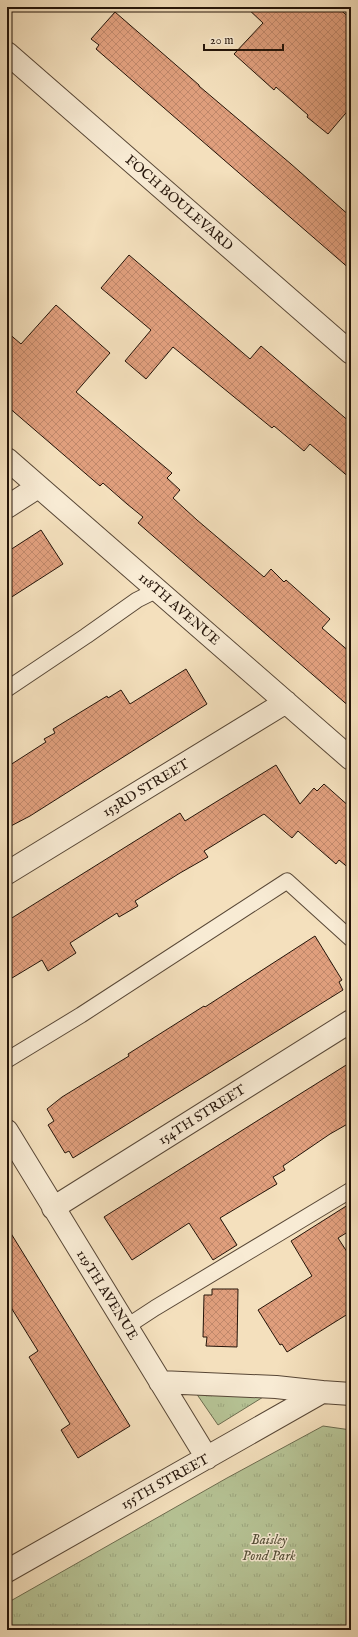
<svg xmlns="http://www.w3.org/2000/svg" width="358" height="1637" viewBox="0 0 358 1637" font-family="'IM FELL English',serif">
<defs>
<pattern id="grass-tufts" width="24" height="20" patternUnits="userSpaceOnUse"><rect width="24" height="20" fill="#b6c395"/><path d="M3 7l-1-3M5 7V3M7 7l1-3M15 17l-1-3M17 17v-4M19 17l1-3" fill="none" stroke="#9ca77f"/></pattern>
<pattern id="building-cross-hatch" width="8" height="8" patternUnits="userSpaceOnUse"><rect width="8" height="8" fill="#e09f7d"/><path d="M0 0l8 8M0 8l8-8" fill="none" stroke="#c0886b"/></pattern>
</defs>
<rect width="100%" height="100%" fill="#f4e0bd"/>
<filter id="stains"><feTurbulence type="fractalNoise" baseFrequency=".005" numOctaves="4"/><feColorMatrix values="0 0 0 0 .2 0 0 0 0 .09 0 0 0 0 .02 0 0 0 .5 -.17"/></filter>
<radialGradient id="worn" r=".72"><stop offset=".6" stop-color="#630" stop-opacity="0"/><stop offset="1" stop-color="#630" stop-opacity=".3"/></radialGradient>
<path fill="url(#grass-tufts)" stroke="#6d6c4f" d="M196,1393L268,1394L218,1425Z
M323,1426L351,1430V1630H7V1603L227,1478Z"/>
<path fill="url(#building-cross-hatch)" stroke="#241409" d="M246,7H337L351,19V107L328,134L307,117L308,115L276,87L274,90L234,54L263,23Z
M115,12L199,85V86L291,164L351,217V270L96,49L99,45L91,39Z
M129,255L250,359L261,346L351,423V479L310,444L304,451L274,426L272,428L173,347L146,379L125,361L151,330L101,288Z
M56,305L110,353L76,392L172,473L167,478L180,490L173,498L197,520L264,577L271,569L284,582L286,580L330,619L322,628L351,653V708L138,523L143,517L127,504L103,483L100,486L7,406V332L21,344Z
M41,530L63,564L7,600V552Z
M186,669L207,704L30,816L7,828V767L46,742L44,739L55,733L53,729L107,696L108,698L121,690L130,704Z
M276,765L300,804L314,788L317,791L324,784L351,808V870L339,860L336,864L298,831L292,838L264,814L204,851L208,857L180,873L135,901L138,906L119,917L117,913L70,943L76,953L48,971L42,960L7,981V921L180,813L185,821Z
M315,936L342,980L339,982L343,990L73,1158L69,1151L65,1153L48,1125L54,1121L47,1109L62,1097L129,1056L128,1054L204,1006L205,1007Z
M351,1062V1122L330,1134L283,1166L285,1170L273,1177L277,1184L220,1218L237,1245L213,1260L189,1223L132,1260L104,1217Z
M351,1203V1230L338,1238L351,1258V1312L287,1352L282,1344L280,1345L258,1310L312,1276L291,1241Z
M7,1227L130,1426L78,1458L61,1430L70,1424L29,1357L38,1351L7,1301Z
M212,1289H238L237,1347L206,1346L207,1337H203L204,1295H212Z"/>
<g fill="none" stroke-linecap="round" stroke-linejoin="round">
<defs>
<path id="lane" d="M7,689L86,636L137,600L157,590
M7,1060L81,1015L287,881L351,939
M126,1327L155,1308L351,1190"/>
<path id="street" d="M7,53L351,353
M7,459L351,759
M7,507L38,487
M7,873L286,702
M7,1131L207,1458
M53,1208L351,1021
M160,1382L276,1387L322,1392
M7,1571L322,1392L351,1394"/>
</defs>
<use href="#lane" stroke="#584736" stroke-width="17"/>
<use href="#street" stroke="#584736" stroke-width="24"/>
<use href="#lane" stroke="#f8ebd4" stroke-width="15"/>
<use href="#street" stroke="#f8ebd4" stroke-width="22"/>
</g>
<g text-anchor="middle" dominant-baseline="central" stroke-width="3" stroke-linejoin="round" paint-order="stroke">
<g font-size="14" fill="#241409" stroke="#f8ebd4">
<text transform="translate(179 203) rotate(41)">FOCH BOULEVARD</text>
<text transform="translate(179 609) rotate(41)">118TH AVENUE</text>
<text transform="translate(146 788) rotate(-31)">153RD STREET</text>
<text transform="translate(202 1115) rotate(-32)">154TH STREET</text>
<text transform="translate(107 1295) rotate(58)">119TH AVENUE</text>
<text transform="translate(165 1482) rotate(-29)">155TH STREET</text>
</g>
<g font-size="14" font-style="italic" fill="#57513a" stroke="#f8ebd4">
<text x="269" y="1540">Baisley<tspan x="269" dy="16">Pond Park</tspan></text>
</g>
</g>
<rect width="358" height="1637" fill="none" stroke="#f4e0bd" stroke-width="24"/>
<rect x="8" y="8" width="342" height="1621" fill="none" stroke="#241409" stroke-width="2"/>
<rect x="12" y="12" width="334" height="1613" fill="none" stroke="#241409"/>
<path d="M204 44v6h79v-6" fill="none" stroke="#241409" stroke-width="2"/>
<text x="210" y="44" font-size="12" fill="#241409" stroke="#f8ebd4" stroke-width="3" paint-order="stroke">20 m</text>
<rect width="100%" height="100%" filter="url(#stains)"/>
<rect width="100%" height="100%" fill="url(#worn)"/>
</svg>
